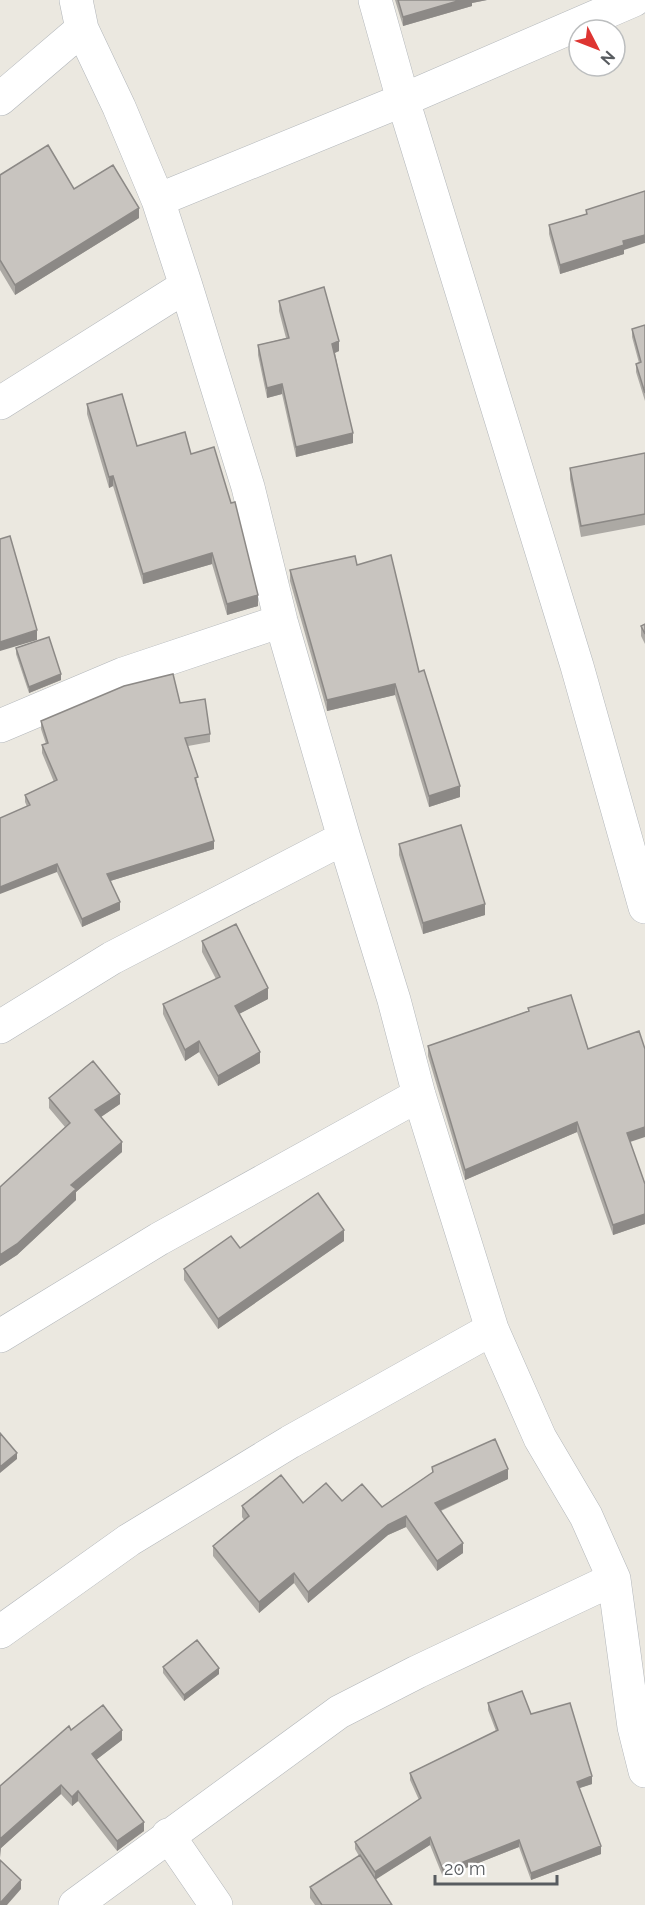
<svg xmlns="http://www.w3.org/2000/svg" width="645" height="1905" viewBox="0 0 645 1905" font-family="Raleway,sans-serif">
<rect width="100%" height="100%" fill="#ebe8e0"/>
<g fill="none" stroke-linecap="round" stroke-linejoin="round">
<defs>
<path id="minor" d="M76,0L82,29L119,107L158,200L186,286L248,487L281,621L344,838L394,1000L419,1095L492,1329L540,1438L586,1516L614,1579L634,1727L645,1771
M375,0L403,100L577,666L645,907
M0,99L82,29
M158,200L403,100L634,0
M0,403L186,286
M0,726L123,674L281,621
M0,1027L112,958L344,838
M0,1336L159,1239L419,1095
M0,1632L129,1540L290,1442L492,1329
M168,1835L216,1905
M75,1905L339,1712L417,1672L614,1579"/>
</defs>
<use href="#minor" stroke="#b2b6ba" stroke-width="34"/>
<use href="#minor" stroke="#fff" stroke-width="33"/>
</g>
<path fill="#aca9a4" d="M395,0H487L472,3V6L403,26Z
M0,175L74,189L139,218L15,295L0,270Z
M586,210L624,250V254L560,274L549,234V225L586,214Z
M279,301L339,351L335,353L353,443L296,457L282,394L267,398L258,355V345L286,338L279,311Z
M645,325V401L636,372V364L639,363L632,337V329Z
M87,404L137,446L191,454L258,606L227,615L212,564L143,584L113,486L109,488L87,414Z
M645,453V525L581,537L570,479V468Z
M357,565L460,797L429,807L395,695L327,711L290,581V570Z
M645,624V644L641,636V626Z
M16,648L61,680L29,693L16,654Z
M180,703L210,734V742L188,746L198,785H197L214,849L110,881L120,910L82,927L25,802V795L54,782L42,753V745L46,744L41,729V721Z
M399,844L485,915L423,934L399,855Z
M202,941L268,999L239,1014L260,1063L218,1086L199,1052L185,1061L163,1014V1004L216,979L202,952Z
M528,1008L588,1049L630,1142L645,1184V1224L613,1235L577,1132L465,1180L428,1056V1046L528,1011Z
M49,1098L120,1104L101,1117L122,1152L76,1192V1200L17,1255L0,1266V1187L65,1127L49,1108Z
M344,1241L218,1329L184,1280V1269L240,1248Z
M432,1467L508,1479L441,1511L463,1553L437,1571L406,1527L388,1535L308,1603L294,1583L259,1613L213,1556V1546L244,1520L242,1517V1506L342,1501L382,1507L432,1473Z
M163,1667L219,1674L184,1701L163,1673Z
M488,1703L531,1714L592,1784L579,1788L601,1854L531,1880L519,1847L443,1877L430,1845L375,1879L392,1905H315L310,1898V1887L359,1856L355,1849V1842L419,1800L410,1780V1773L496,1731L488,1710Z
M71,1730L122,1740L96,1760L144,1831L117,1851L78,1801L72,1806L61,1794L1,1848V1857L0,1786Z"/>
<path fill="#8c8986" d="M461,0H487L472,3V6L403,26V17Z
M139,208V218L15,295V285Z
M645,235V243L624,250V254L560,274V265L623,241Z
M339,341V351L332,354V344Z
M282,384V394L267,398V388Z
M353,433V443L296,457V447Z
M113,476V486L109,488V477Z
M212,553V564L143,584V574Z
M258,595V606L227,615V604Z
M37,630V640L0,651V642Z
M61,674V680L29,693V687Z
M395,684V695L327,711V700Z
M460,786V797L429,807V796Z
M214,841V849L107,882V874Z
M57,864V872L0,894V887Z
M120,902V910L82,927V919Z
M485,904V915L423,934V923Z
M268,988V999L235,1016V1006Z
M199,1041V1052L185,1061V1050Z
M260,1052V1063L218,1086V1076Z
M120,1094V1104L95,1121V1110Z
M577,1122V1132L465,1180V1170Z
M645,1127V1137L627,1143V1133Z
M122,1142V1152L76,1192V1200L17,1255L0,1266V1255L71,1185Z
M645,1214V1224L613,1235V1225Z
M344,1230V1241L218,1329V1319Z
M17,1453V1459L0,1473V1467Z
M508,1469V1479L435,1513V1503Z
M406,1516V1527L388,1535L308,1603V1592L388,1525Z
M463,1543V1553L437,1571V1561Z
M294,1573V1583L259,1613V1602Z
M219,1668V1674L184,1701V1695Z
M122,1730V1740L92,1763V1754Z
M592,1776V1784L577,1789V1782Z
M61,1785V1794L1,1848L0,1858V1839Z
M78,1791V1801L72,1806V1797Z
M144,1822V1831L117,1851V1841Z
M430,1837V1845L375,1880V1872Z
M519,1840V1847L443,1877V1870Z
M601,1846V1854L531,1880V1873Z
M21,1880V1889L7,1905H0V1903Z"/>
<path fill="#c8c4bf" stroke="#8c8986" stroke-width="1.5" d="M398,0H461L403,17Z
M48,145L74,189L113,165L139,208L15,285L0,260V175Z
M645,191V235L623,241L624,245L560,265L549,225L587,214L586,210Z
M324,287L339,341L332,344L353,433L296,447L282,384L267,388L258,345L289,338L279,301Z
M645,325V393L636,364L641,362L632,329Z
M122,394L137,446L185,432L191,454L214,447L231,503L235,502L258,595L227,604L212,553L143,574L113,476L109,477L87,404Z
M645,453V514L581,526L570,468Z
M10,536L37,630L0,642V539Z
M391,555L419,672L424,670L460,786L429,796L395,684L327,700L290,570L355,556L357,565Z
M645,624V634L641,626Z
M49,637L61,674L29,687L16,648Z
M173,674L180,703L205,699L210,734L185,738L198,777L195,778L214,841L107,874L120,902L82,919L57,864L0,887V818L30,805L25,795L57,780L42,745L48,743L41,721L124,686Z
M461,825L485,904L423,923L399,844Z
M236,924L268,988L235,1006L260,1052L218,1076L199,1041L185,1050L163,1004L220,977L202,941Z
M571,995L588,1049L639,1031L645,1049V1127L627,1133L645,1184V1214L613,1225L577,1122L465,1170L428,1046L529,1011L528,1008Z
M93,1061L120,1094L95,1110L122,1142L71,1185L76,1189L17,1244L0,1255V1187L70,1123L49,1098Z
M318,1193L344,1230L218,1319L184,1269L231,1236L240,1248Z
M0,1433L17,1453L0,1467Z
M495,1439L508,1469L435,1503L463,1543L437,1561L406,1516L388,1525L308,1592L294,1573L259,1602L213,1546L249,1516L242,1506L281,1475L303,1503L326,1483L342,1501L362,1484L382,1507L433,1472L432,1467Z
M197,1640L219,1668L184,1695L163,1667Z
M522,1691L531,1714L570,1703L592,1776L577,1782L601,1846L531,1873L519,1840L443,1870L430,1837L375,1872L355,1842L421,1798L410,1773L498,1730L488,1703Z
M103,1705L122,1730L92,1754L144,1822L117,1841L78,1791L72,1797L61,1785L0,1839V1786L69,1726L71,1730Z
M360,1855L392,1905H322L310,1887Z
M0,1860L21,1880L0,1903Z"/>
<g transform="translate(597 48) rotate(132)"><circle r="28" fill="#ffffff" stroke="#bcbebf" stroke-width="1.5"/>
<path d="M0-4.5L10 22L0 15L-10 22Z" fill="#de3532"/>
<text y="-9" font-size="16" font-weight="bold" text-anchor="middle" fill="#585c60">N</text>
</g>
<path d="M435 1875v9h122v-9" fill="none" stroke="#585c60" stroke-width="3"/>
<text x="444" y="1875" font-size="18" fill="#585c60" stroke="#ffffff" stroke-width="4.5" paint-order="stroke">20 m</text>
</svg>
